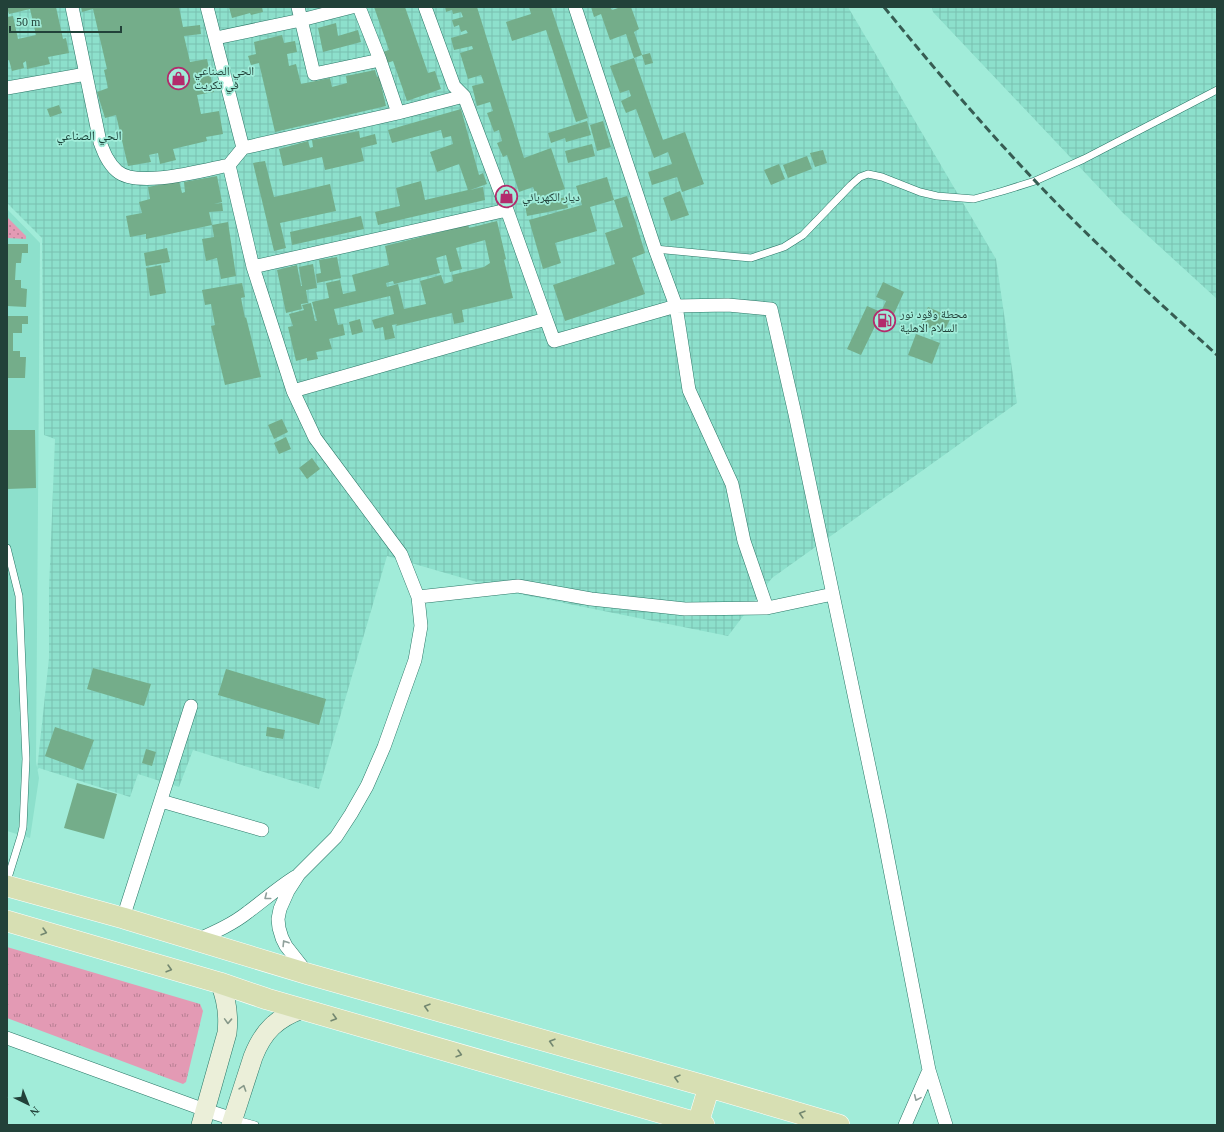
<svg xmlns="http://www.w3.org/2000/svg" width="1224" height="1132" viewBox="0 0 1224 1132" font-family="'Times New Roman','Noto Naskh Arabic',serif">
<defs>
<pattern id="industrial-grid" width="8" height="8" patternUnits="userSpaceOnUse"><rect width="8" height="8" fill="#8de0cc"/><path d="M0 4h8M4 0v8" fill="none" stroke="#79c1b0"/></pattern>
<pattern id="grass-dots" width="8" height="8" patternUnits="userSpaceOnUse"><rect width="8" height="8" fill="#e39ab4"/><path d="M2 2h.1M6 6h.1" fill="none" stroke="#b87f93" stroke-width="1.8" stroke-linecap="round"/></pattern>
<pattern id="park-tufts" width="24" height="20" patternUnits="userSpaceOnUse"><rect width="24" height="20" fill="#e39ab4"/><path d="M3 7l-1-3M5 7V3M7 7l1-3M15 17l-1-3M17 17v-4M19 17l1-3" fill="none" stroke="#b87f93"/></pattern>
</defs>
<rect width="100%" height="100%" fill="#a1ecd9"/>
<path fill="#8de0cc" d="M7,209L40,243L36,762L39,778L30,838L7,831Z"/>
<path fill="url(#industrial-grid)" d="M7,7H848L996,259L1017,403L772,578L728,636L514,593L387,556L319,789L193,750L179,787L138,774L130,797L39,768L37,770L49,658V589L55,439L44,435L42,238L7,203Z
M932,7H1217V299L1123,213L933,12Z"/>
<path fill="url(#grass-dots)" d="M7,217L26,236V239L7,238Z"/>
<path fill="url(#park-tufts)" d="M7,947L200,1004L203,1011L186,1082L183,1084L7,1018Z"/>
<path fill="#74ad8a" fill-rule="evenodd" d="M7,7H56L63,39L66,38L69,53L48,57L50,64L27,69L26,61L23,63L24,68L12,71L9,60H7V17L13,16L18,39L36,35L30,9L9,14Z
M81,7H179L183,27L200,25L201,34L184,36L190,62L207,59L214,92L197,95L201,114L219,111L223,134L206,137L207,141L173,149L176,160L160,164L158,153L149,155L151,162L128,166L116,115L105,118L97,92L108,88L104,70L107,69L93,9L82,12Z
M229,7H262L263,12L251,15L250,13L232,18Z
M374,7H405L428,73L435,71L441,89L407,101L393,61L387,63L383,52L389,50Z
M445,7H477L524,158L551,148L565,189L537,198L533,187L519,192L507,155L503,157L497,143L502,141L499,130L494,132L487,113L493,111L490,102L477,106L472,86L484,83L481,75L468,79L460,53L473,49L472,46L454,50L451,38L468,33L466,30L461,32L459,25L454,27L452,20L463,17L461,12L453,14L452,10L446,12Z
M529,7H551L588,118L576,122L546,30L512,41L506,22L531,14Z
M591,7H610L612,10L621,7H631L639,29L634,32L642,55L634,58L626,34L610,40L601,14L594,17Z
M336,23L338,36L358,30L361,42L323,52L318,28Z
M282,35L284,43L295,41L297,52L287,54L289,66L296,64L301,84L330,78L332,87L347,83L346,76L375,70L377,77L379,76L386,106L275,132L259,63L251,65L248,56L256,54L254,42Z
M650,53L653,63L645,65L642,55Z
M634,58L663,140L685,132L704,184L682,192L677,177L652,185L648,172L672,164L668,152L654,158L636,109L626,113L621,101L631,96L629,90L620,93L610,66Z
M59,105L62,113L50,117L47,109Z
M461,109L479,175L483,173L487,184L470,190L483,187L485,200L378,225L375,212L400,206L396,188L421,181L425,200L468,190L459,164L437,172L430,152L453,144L451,136L443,138L441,130L392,143L388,130Z
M587,121L591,135L566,142L565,138L551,143L548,133Z
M603,121L611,147L597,151L590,125Z
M359,131L360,138L375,134L377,144L361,148L364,161L325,170L322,157L283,166L279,149L308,141L310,148L313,147L312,140Z
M592,144L595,156L568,163L565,151Z
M823,150L827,163L815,167L810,153Z
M807,156L812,169L788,178L783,165Z
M265,161L274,197L330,184L336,211L280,223L286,248L274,251L253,163Z
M779,164L785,179L771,185L764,170Z
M217,176L222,202L214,204L222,203L223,211L209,212L212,225L146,239V234L130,237L126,216L142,213L139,202L150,199L148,187L179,181L182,193L185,192L184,182Z
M607,177L614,200L627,196L636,223L645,253L632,258L645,294L565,321L553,285L615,264L605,233L623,227L614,200L590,207L597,231L555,243L561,263L543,269L529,220L582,205L576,186Z
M680,191L689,215L671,221L663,198Z
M566,197L568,208L527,216L525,205Z
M361,216L364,229L292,245L290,232Z
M497,221L506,259L504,260L513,298L462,310L464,322L454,324L452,313L396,326L397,324L392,325L395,338L385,340L383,327L375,329L372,320L394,314L390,296L334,309L338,325L343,324L345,335L329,339L332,349L316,352L318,359L307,361V358L296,361L288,327L293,326L289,314L304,310L302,305L311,303L315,321H317L312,302L329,298L326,283L340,280L343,294L356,291L352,275L389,265L385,246L468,225L469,228ZM485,240L490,263L484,267L452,275L453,281L444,284L441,275L420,281L426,304L404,309L398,284L387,287L386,283L393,281L394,284L440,273L436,258L446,255L450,272L462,269L456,248Z
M228,222L236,276L221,279L217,258L206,261L202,239L214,237L212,225Z
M7,244H28V253H22L21,263H16L15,280H21V288L27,289L26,307L7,306Z
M167,248L170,262L146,266L144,253Z
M337,257L341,278L317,283L316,274L321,273L319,260Z
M313,264L317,288L306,290L308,303L301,304L302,309L286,313L277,270L297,265L301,286H302L299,267Z
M161,265L166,293L150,296L146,268Z
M883,282L904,292L889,325L878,320L861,355L847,349L867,306L881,312L886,301L876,297Z
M242,283L245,297L241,298L245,318L246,317L261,377L225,385L211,326L215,325L211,304L205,305L202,290Z
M928,307L951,317L943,334L921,324Z
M7,316H28V324H22V333H13V351H20V357H26L25,378H7Z
M360,319L363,332L352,335L349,322Z
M916,334L940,343L932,364L908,355Z
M282,419L288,432L274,439L268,425Z
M7,430H35L36,488L7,489Z
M286,437L291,449L279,454L274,443Z
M312,458L320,469L307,479L299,468Z
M93,668L151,684L144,706L87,689Z
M226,669L326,699L319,725L218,695Z
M55,727L94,740L83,770L45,756Z
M267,727L285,730L283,739L266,736Z
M146,749L156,752L152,766L142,763Z
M77,783L117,794L104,839L64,828Z"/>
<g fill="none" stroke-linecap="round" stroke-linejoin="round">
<defs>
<path id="lane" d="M655,249L729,256L751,258L784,247L803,235L851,185L860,177L868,174L882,177L920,192L937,196L974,199L1003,191L1035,181L1084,159L1217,90
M7,548L19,596L26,759L23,827L21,836L7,881
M233,1119L255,1125"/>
<path id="street" d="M72,7L100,142C104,153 108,163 117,171C137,189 204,170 229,165
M207,7L243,148L229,165L253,267L293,391L315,438L401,554L418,597L421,626L415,660L384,747L367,786L351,814L336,837L299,874L288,891L280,909L278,919L279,928L282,938L286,946L308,974
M298,7L314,74L380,60
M359,7L380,60L398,113
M575,7L655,249L676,306L689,390L732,484L744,541L767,608L833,594
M216,38L301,20L352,7
M7,88L86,74
M243,148L398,113L464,96
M507,210L546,319
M253,267L507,210L464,96L454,86L425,7
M293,391L546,319L554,341L676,306L728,305L771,309L795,414L880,818L929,1070L946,1125
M418,597L518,586L591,599L685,609L767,608
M161,801L262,830
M123,918L191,706
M197,940C215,932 233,924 248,912C264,900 279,887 295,877
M7,1038L205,1110L233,1119
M905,1125L929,1070"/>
<path id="secondary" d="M201,1125L227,1033C229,1015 227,1000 220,983
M231,1125L253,1057C263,1031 277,1018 302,1009"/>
<path id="primary" d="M7,886L123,918L308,974L709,1087L839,1125
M7,921L220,983L267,999L704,1125
M698,1123L709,1087"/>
</defs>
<use href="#lane" stroke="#2a7767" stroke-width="8"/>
<use href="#street" stroke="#2a7767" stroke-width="14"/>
<use href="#secondary" stroke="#2a7767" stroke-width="20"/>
<use href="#primary" stroke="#fff" stroke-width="22"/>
<use href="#lane" stroke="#fff" stroke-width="7"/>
<use href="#street" stroke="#fff" stroke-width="13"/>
<use href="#secondary" stroke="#ebefd9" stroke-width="19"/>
<use href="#primary" stroke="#d7dfb3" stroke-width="21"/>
<path stroke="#375d53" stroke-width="3" stroke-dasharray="8 4" stroke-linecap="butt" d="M884,7C954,93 1026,176 1106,252C1142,288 1180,321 1217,355"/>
</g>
<defs><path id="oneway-chevron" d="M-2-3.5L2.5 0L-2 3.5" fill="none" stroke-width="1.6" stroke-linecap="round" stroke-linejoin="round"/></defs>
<g stroke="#90a09c">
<use href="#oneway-chevron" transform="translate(267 897) rotate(142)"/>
<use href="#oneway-chevron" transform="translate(285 943) rotate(-122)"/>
<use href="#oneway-chevron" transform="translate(917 1098) rotate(114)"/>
</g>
<g stroke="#738870">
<use href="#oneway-chevron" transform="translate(44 932) rotate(16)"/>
<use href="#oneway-chevron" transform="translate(169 969) rotate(16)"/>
<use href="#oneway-chevron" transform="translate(427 1007) rotate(-164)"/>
<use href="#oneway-chevron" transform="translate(334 1018) rotate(16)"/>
<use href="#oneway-chevron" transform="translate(552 1042) rotate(-164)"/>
<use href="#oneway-chevron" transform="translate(459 1054) rotate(16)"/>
<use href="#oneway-chevron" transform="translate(677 1078) rotate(-164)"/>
<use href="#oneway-chevron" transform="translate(802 1114) rotate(-164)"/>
</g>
<g stroke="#869889">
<use href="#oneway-chevron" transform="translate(228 1021) rotate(92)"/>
<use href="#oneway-chevron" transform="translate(243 1088) rotate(-72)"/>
</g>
<defs>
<symbol id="shop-ring" viewBox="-11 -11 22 22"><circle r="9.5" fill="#a1ecd9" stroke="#b32b6c" stroke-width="1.5"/><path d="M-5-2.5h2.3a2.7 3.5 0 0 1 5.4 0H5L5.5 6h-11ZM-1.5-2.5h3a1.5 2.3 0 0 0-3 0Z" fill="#b32b6c"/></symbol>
<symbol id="fuel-ring" viewBox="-11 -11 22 22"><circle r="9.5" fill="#a1ecd9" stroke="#b32b6c" stroke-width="1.5"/><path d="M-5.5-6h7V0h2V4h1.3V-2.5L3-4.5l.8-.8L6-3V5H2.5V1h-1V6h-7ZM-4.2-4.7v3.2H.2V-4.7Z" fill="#b32b6c"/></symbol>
</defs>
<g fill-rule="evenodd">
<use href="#shop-ring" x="166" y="66" width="25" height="25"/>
<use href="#shop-ring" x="494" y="184" width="25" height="25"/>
<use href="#fuel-ring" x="872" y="308" width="25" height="25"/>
</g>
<g text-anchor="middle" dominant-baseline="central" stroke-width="3.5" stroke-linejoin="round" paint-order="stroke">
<g font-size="12" fill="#224139" stroke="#a1ecd9" text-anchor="start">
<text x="194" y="71">الحي الصناعي<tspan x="194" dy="14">في تكريت</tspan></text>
<text x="522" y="197">ديار الكهربائي</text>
<text x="900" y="314">محطة وقود نور<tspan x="900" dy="14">السلام الاهلية</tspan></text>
</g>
<g font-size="13" fill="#153d34" stroke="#a1ecd9">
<text x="89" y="135">الحي الصناعي</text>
</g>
</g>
<rect width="1224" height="1132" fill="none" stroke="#224139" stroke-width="16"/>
<g transform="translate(28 1104) rotate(137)" stroke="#a1ecd9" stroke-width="3" paint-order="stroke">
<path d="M0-3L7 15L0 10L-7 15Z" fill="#224139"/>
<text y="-6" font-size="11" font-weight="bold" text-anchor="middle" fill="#224139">N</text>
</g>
<path d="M10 26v6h111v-6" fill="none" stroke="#224139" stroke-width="2"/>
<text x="16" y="26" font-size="12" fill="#224139" stroke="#a1ecd9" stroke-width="3" paint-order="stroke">50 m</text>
</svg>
